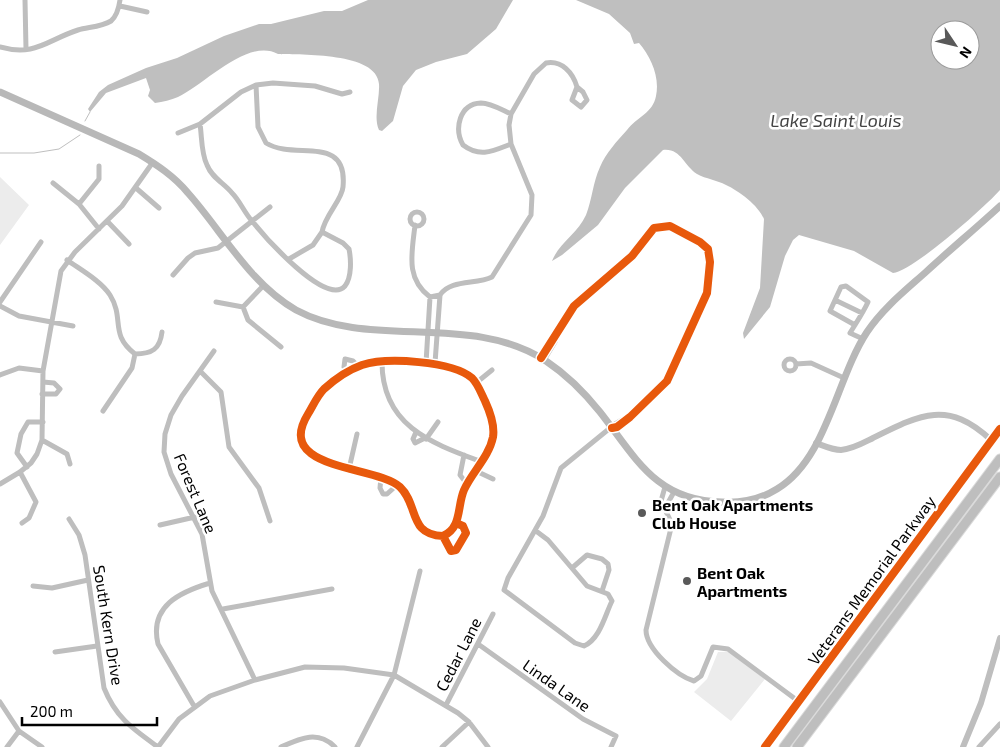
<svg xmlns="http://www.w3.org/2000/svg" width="1000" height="747" viewBox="0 0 1000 747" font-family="'Exo 2',sans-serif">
<rect width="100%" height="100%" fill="#fff"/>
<path fill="#ececec" d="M0,177L29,205L0,245Z
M718,652H729L765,679L731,721L694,692L707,679Z"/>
<path fill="#bfbfbf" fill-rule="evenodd" d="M368,0H513L496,29L467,54L436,62L416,70L403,86L393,121L382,131L379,130C373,117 380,98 379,84C377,52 301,55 278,54C248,37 204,85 178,97C171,100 163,102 155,103L148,96L150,90L146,78L106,93L90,112L88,109L99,92L108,85L146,68L177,58L224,36L259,24H271L324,11H342Z
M576,0H1000V190C984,208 913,271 893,273L854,251L799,235L793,240L785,256L770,307L744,339L743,333L760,288L764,219C758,205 739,191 726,185C717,180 706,179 697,174C684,166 681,148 663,150L625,188L598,225L562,255L552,261C559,243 578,233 586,215C592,200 593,182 600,167C606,153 617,141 627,130C637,117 653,113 656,96C660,77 651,57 639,43L634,44L630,33L609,14ZM940,30H970V60H940Z"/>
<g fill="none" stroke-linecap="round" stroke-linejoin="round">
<path stroke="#bfbfbf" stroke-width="1" d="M85,121L90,112
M0,153H34L59,149L80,135"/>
<defs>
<path id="motorway" d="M784,747L1000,459
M797,747L1000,477"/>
</defs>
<use href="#motorway" stroke="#dbdbdb" stroke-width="11"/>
<path stroke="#bebebe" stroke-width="5" d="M25,0L26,49
M120,6L147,12
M0,47C35,57 47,40 78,30C88,27 101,27 111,21C117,16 119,7 120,0
M256,85L258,127L266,143C295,161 348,133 343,187C342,200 325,215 322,232
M577,87L583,92L587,100L581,107L572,100Z
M511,114C502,110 491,103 481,103C459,104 454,129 463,145C480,158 493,151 511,144
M200,124C202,137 201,153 207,165C212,178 224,183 232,193C240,201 244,212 252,221C264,236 326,307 345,286C352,277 351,259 349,249L343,243L322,232L313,245L289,259
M178,133L200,124L241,92L256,85L273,83L315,86L342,94L350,92
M53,183L79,204L99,229
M136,188L159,208
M79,204L99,179V166
M410 219a7 7 0 1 1 14 0a7 7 0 1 1-14 0Z
M108,222L129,244
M415,225C412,253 405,278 430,297L440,295
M67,260C81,270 101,281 110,295C125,319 109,334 135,354C152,354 160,349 162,332
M173,275L188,258L195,253L218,248L270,207
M835,300L862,313
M0,302L41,242
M216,302L243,307
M0,306L19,316L73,326
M243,307L248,320L281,347
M243,307L264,285
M855,325L830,311L841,287L846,286L868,302C863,313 856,323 850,333L863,339
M214,351L182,396L171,415L165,434L164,452L171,474L202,534L212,591L255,680
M541,358L574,306L632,256L654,228L670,226L700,242L708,249L710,262L707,293L667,381L630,417L617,427L612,428
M784 365a6 6 0 1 1 12 0a6 6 0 1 1-12 0Z
M544,360L555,342V337
M382,362C382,426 431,443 482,462
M426,363L430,297
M435,363L440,295C451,279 476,285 492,277L531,215L532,195L511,144L509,125L511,114L534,74L546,63C562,60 573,73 577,87
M796,364L811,363L844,378
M200,371L221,392L229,447L259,488L270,521
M347,372L344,367L345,359L353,361L359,367
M0,375L19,368L43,371
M476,383L492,370
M42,394H56L60,389L54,383L43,382
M103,411L132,368L135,354
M416,432L413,439L415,443L425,438
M426,439L438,422
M42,440L67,454L70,464
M464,455L460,475L467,484
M27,467L17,453L21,434L28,422H43
M349,469L357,434
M476,471L493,479
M20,472L36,502L29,518L22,523
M381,477L380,488L383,494H387L397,485
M0,484L20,472L31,463L37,454L42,440L43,371L61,271L75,252L122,206L153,162
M665,487L661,501L672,524L646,630C646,649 677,676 694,681L701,676L713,647L728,649L798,701
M665,508L674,492
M69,519L79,535L85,555L104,688C116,718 133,729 158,747
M160,525L195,517
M536,531L548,540L587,586L608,594L612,601C605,615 600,639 584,646L575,643L504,590L508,578L543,516L561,468L615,424L632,414
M443,536C462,528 457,506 464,490C472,472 489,457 493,437C495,425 490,412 485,401C481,393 478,384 472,378C452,361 387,357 362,365C348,370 335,379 324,389C317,396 313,406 308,414C273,471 376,465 400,487C419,505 408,535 443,536L451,551L456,550L466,533L463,526L456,523
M572,568L587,555L602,559L608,564L609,570L602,591
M33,586L52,588L88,580
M223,609L332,589
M478,644L583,719L616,736L611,747
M55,652L97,646
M0,702L19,731L42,747
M446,705L493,614
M194,706L158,644C149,606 180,592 210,583
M7,747L19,731
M158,747L179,719L210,696L255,680L305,667L344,668L394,675L458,713L469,722L488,747
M281,747C301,738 318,730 335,747
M357,747L394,675L420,571
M442,747L469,722
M979,747L1000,724"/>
<path stroke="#bebebe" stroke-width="6" d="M816,443C824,446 833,450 841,450C853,449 863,443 873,438C921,414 948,400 991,440
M765,747L1000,429
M963,747L981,703L1000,638"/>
<path stroke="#b8b8b8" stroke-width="7" d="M0,92L139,154C157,165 174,176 188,193C222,231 250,284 296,310C370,350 472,312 546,361C567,375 584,392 600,412C636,458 656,501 722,502C741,503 761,499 777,489C827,459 836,379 867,332C883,308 906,290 927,271C951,249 976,228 1000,206"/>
<use href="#motorway" stroke="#bebebe" stroke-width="9"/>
<defs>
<path id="cycleway" d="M541,358L574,306L632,256L654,228L670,226L700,242L708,249L710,262L707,293L667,381L630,417L617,427L612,428
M443,536C462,528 457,506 464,490C472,472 489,457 493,437C495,425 490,412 485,401C481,393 478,384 472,378C452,361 387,357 362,365C348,370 335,379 324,389C317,396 313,406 308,414C273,471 376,465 400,487C419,505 408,535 443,536L451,551L456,550L466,533L463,526L456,523
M765,747L1000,429"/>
</defs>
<use href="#cycleway" stroke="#fff" stroke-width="11"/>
<use href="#cycleway" stroke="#e8590c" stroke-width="8"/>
</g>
<g fill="#595959" stroke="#fff" stroke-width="2">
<circle cx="642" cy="513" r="5"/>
<circle cx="687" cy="581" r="5"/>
</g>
<g text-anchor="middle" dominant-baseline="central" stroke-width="5" stroke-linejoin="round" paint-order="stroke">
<g font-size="16" fill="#000" stroke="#fff">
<text transform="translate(196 493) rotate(67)">Forest Lane</text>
<text transform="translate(871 580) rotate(-54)">Veterans Memorial Parkway</text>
<text transform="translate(109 625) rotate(81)">South Kern Drive</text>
<text transform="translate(458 654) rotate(-63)">Cedar Lane</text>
<text transform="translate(557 685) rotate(35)">Linda Lane</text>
</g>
<g font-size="16" font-weight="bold" fill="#000" stroke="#fff" text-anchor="start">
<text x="652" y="504">Bent Oak Apartments<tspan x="652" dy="18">Club House</tspan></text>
<text x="697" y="572">Bent Oak<tspan x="697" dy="18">Apartments</tspan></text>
</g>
<g font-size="18" font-style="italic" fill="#444" stroke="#fff">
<text x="836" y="120">Lake Saint Louis</text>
</g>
</g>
<g transform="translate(955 45) rotate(125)"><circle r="24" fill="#ffffff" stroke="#999999"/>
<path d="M0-4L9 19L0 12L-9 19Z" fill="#595959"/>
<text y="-8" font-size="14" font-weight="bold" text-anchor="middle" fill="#000000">N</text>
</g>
<path d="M22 717v8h135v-8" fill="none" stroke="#000000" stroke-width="2.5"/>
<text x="30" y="717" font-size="15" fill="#000000" stroke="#ffffff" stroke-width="4" paint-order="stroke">200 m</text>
</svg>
